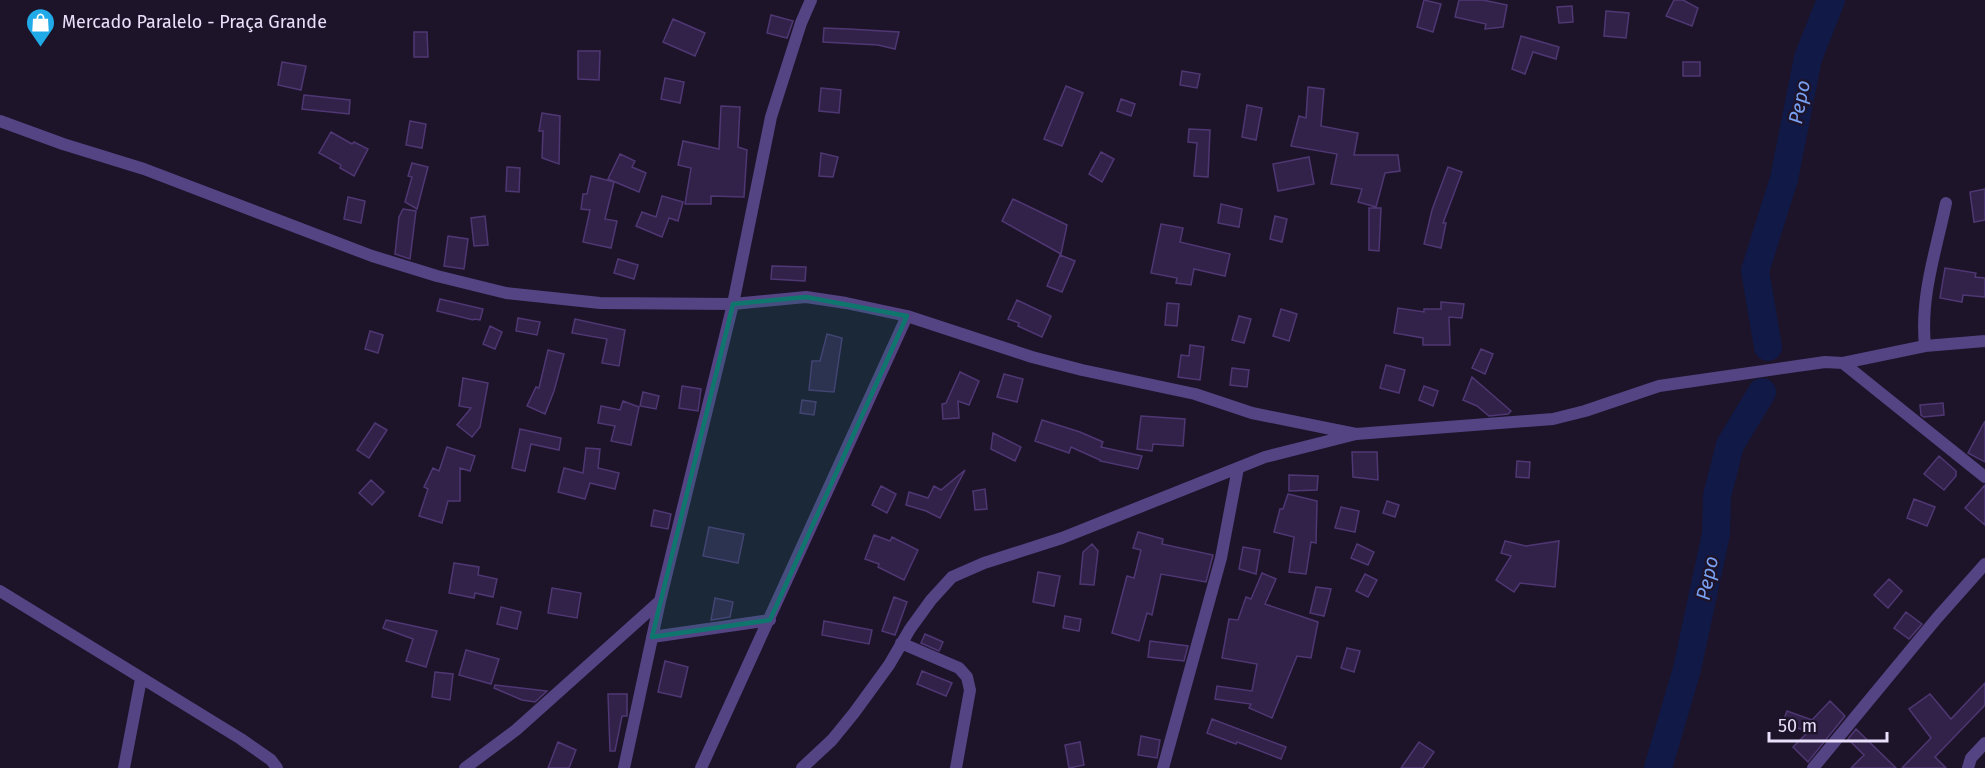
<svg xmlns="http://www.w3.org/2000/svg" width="1985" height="768" viewBox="0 0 1985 768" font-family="'Fira Sans',sans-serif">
<rect width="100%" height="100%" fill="#1d142a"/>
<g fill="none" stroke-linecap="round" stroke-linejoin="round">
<path stroke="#111946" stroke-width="28" d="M1768,347L1755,271L1784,179L1808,58L1831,0
M1658,768L1687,669L1716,534L1717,496L1730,445L1762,392"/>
</g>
<path fill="#322249" stroke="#4f3773" stroke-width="1.5" d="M1424,0L1441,4L1433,32L1417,27Z
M1459,0H1483L1507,5L1503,27L1485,29L1486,24L1455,17Z
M1674,0H1683L1698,8L1692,26L1666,16Z
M1572,6L1573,22L1559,23L1557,7Z
M1606,11L1629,13L1626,38L1604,36Z
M771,15L793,21L787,38L767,33Z
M673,19L705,33L695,56L663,42Z
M824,28L849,29L899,32L895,49L878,45L823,42Z
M414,32H427L428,57H414Z
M1521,36L1559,47L1556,59L1533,52L1525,74L1512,69Z
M578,51H600L599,80L578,79Z
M282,62L306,66L301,90L278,85Z
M1683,62H1700V76H1683Z
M1182,71L1200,74L1197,88L1180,85Z
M665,78L684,82L680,103L661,99Z
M1066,86L1083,93L1062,146L1044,139Z
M1308,87L1324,89L1321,126L1358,133L1354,155H1398L1400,171L1385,173L1376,207L1358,202L1362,189L1331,184L1337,154L1291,146L1299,116L1306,118Z
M821,88L841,90L839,113L819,111Z
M304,95L350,100L349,114L302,109Z
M1121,99L1135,104L1131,116L1117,111Z
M1247,105L1262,108L1256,140L1242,137Z
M721,106L740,107L738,147L747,150L744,197L711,196V204H685L691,168L678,165L683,141L719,149Z
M542,113L560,116L559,164L542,158L543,131H539Z
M410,121L426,124L422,148L406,145Z
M1189,129L1210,130L1208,177L1194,176L1197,143L1188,142Z
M331,132L352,144L354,142L368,149L354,176L340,168L341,165L319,153Z
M1101,152L1114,159L1102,182L1089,174Z
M821,153L838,157L833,177L819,176Z
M620,154L635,161L632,167L646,173L639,192L608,179Z
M1309,157L1314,184L1278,191L1273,164Z
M412,163L428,167L417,209L405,202L412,177L408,176Z
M507,167L520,168L519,192L506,191Z
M1448,167L1462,172L1443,223H1446L1441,248L1424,244L1432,210Z
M591,176L614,182L605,219L617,221L611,248L583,242L590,210L581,209L583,194H587Z
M1985,189V220L1974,222L1970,192Z
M662,196L683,202L678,221L669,218L662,237L636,226L642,212L656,217Z
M348,197L365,201L361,223L344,219Z
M1013,199L1067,225L1061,254L1002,221Z
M1221,204L1242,209L1239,227L1218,223Z
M1369,208H1381L1379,251L1369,250Z
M403,209L416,211L410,259L395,254L399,217Z
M485,216L488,245L474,246L471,218Z
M1275,216L1287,219L1282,242L1270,239Z
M1161,224L1183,228L1180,242L1230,254L1225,276L1194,269L1191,285L1176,283L1177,278L1151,273Z
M448,236L468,239L464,269L444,266Z
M1060,255L1075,261L1062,292L1047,286Z
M618,259L638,265L634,279L614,273Z
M772,266L806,267L805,281L771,279Z
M1945,268L1976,273L1975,277L1985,278V297L1963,295L1962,302L1940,298Z
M440,299L483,309L480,320L474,319L473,320L437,311Z
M1017,300L1051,316L1042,337L1018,326L1019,323L1008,319Z
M1441,302L1464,304L1462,318L1449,317L1450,345H1423V338L1394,333L1398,308L1424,312V309H1441Z
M1167,303L1179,304L1177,326L1165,325Z
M1281,309L1297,314L1289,341L1273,336Z
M1239,316L1251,319L1244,343L1232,340Z
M518,318L540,322L537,335L516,331Z
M575,319L625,330L619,366L602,363L607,339L572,333Z
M490,326L502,332L495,349L483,344Z
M370,331L383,335L378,353L365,349Z
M827,334L842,338L834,392L809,390L812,361H820Z
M1190,345L1204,347L1200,380L1178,377L1181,355L1189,356Z
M1481,349L1493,354L1485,374L1472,368Z
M548,350L564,354L554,391L545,414L527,406L536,387L539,388Z
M1386,365L1405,370L1399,393L1380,388Z
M1232,368L1249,370L1247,387L1230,385Z
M960,372L979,381L969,405L958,401L959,418L943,419L942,404L946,403Z
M1004,374L1023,379L1017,402L997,397Z
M1472,377L1511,411L1508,414L1489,416L1477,406L1463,400Z
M463,378L488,383L480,427L472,437L457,425L471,408L459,406Z
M682,386L701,389L698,411L679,408Z
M1424,386L1438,391L1433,406L1419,400Z
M643,392L659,396L656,409L640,406Z
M802,400L816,402L814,415L800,413Z
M623,401L639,407L631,445L611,441L615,426L598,423L601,406L620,410Z
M1943,403L1944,415L1924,417L1921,415L1920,405Z
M1141,416L1185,419L1183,446L1153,444L1152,451L1137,449Z
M1042,420L1080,432L1103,442L1101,447L1142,456L1138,469L1100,461V460L1071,447L1069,453L1035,441Z
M1985,421V462L1968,453Z
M375,423L387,430L369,458L357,450Z
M520,429L561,438L559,450L531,444L525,471L512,468Z
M993,433L1021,447L1015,461L991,449Z
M447,447L475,456L470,471L460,468V501H448L442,523L419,516L428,489L424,487L433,468L439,471Z
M586,448L600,449L598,468L619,473L615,489L590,483L585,499L558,492L564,468L583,473Z
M1352,452H1377L1378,480L1353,477Z
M1939,456L1956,471V476L1944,490L1924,474Z
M1517,461L1530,462L1529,478L1516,477Z
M965,470L940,518L926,511L906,505L909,492L928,498L934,486L941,490Z
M1289,475L1318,476L1317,490L1289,491Z
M371,480L384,492L372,505L359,493Z
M1985,485V525L1965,508Z
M881,486L896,494L887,513L872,505Z
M985,489L987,509L975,510L973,491Z
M1288,494L1317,501L1316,543L1311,542L1306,574L1289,572L1294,537L1274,532L1280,509H1283Z
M1914,499L1935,507L1927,526L1907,518Z
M1387,501L1399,505L1395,517L1383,513Z
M1341,507L1359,511L1355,532L1335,528Z
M654,510L671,514L668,529L651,526Z
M709,527L744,534L738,563L703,556Z
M1138,532L1163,539L1162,544L1213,555L1206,582L1161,574L1152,615L1147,613L1139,641L1112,633L1127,576L1134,578L1141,550L1133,548Z
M874,535L890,541L892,537L918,550L904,580L878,567L879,564L865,559Z
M1505,541L1526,546L1559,541L1555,587L1520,583L1514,592L1496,580L1511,556L1501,553Z
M1092,544L1098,551L1094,585L1080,584L1083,552Z
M1357,544L1374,552L1368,565L1351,558Z
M1243,547L1260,550L1256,574L1239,569Z
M454,563L479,567L478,575L497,579L493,597L475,593L474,598L449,593Z
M1038,572L1060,576L1054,606L1033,602Z
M1262,573L1276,579L1265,604L1318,622L1311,658L1297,656L1272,718L1249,708L1251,704L1215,699L1217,686L1252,691L1257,664L1222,658L1229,619L1238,620L1246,597L1251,599Z
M1365,574L1377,580L1368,597L1356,591Z
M1889,579L1902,591L1888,608L1874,595Z
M1316,587L1331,589L1324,616L1310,613Z
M552,588L581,593L577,618L548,613Z
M894,597L907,602L895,635L882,631Z
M715,598L733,602L730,617L711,620Z
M501,607L521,612L517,629L497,624Z
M1906,612L1922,624L1909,639L1894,628Z
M1065,616L1081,619L1079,631L1063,628Z
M386,620L437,631L426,667L406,661L413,639L383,628Z
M824,621L872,630L869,644L822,635Z
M925,634L943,642L939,651L921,643Z
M1150,641L1188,646L1184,661L1148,657Z
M1347,648L1360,651L1354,672L1341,668Z
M466,650L499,659L491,684L459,675Z
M665,661L688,667L681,697L658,692Z
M922,671L952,683L946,696L917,684Z
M435,672L453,674L450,700L432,697Z
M1985,683V705L1935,757L1946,768H1902L1931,738L1909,709L1930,694L1951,719Z
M495,685L547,691L535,702L522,700L494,688Z
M608,694H627V716H622L615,751H610Z
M1830,701L1845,716L1808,762L1793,747L1808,732L1783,722L1787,711L1812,720Z
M1212,719L1286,747L1281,759L1237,742L1236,744L1207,733Z
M1856,729L1896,768H1851L1864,755L1848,739Z
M1141,736L1160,740L1157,758L1138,755Z
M558,742L576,750L569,768H548Z
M1080,742L1084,765L1069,768L1065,745Z
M1419,742L1434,752L1423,768H1401Z"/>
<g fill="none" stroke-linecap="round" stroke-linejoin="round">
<path stroke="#544484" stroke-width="12" d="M0,121L63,144L144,169L372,256L437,276L506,293L600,303L733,304L806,297L846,303L907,316L1032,357L1082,370L1195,394L1252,413L1356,434
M1925,346C1920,296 1936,251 1946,203
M1843,363L1985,477
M0,591L241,739L271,760L277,768
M652,637L770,620
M901,643L959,668L967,677L970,690L956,768
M124,768L141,679
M465,768L516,730L660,601
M624,768L660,601L733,304L771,117L801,23L811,0
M701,768L907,316
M802,768L832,740L854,713L889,665L910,629L931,600L952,577L984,563L1062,538L1265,457L1356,434L1553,419L1585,411L1659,386L1825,362L1843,363L1925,346L1985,341
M1163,768L1221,558L1238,468
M1813,768L1937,618L1985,564
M1968,768L1971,758L1985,743"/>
</g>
<path fill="#0f766e" fill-opacity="0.2" stroke="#0f766e" stroke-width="4.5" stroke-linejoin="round" d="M806,297L907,316L770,620L652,637L733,304Z"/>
<defs>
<symbol id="shop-pin" viewBox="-11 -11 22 30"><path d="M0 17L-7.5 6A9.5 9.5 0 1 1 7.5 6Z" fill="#21aae8" stroke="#1d142a"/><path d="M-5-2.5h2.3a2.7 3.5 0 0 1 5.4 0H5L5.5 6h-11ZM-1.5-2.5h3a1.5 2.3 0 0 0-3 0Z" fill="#fff"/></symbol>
</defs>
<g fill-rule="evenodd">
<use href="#shop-pin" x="24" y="6" width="33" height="45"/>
</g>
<g text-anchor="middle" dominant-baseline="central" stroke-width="4.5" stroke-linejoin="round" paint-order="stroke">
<g font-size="18" fill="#e9e0fc" stroke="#1d142a" text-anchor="start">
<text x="62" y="22">Mercado Paralelo - Praça Grande</text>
</g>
<g font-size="20" font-style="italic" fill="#79a0f1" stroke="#1d142a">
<text transform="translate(1799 102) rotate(-79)">Pepo</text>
<text transform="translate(1707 578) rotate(-78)">Pepo</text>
</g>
</g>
<path d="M1769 732v9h118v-9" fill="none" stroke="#e9e0fc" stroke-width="3"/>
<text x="1778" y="732" font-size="18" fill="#e9e0fc" stroke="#1d142a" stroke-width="4.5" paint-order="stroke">50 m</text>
</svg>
